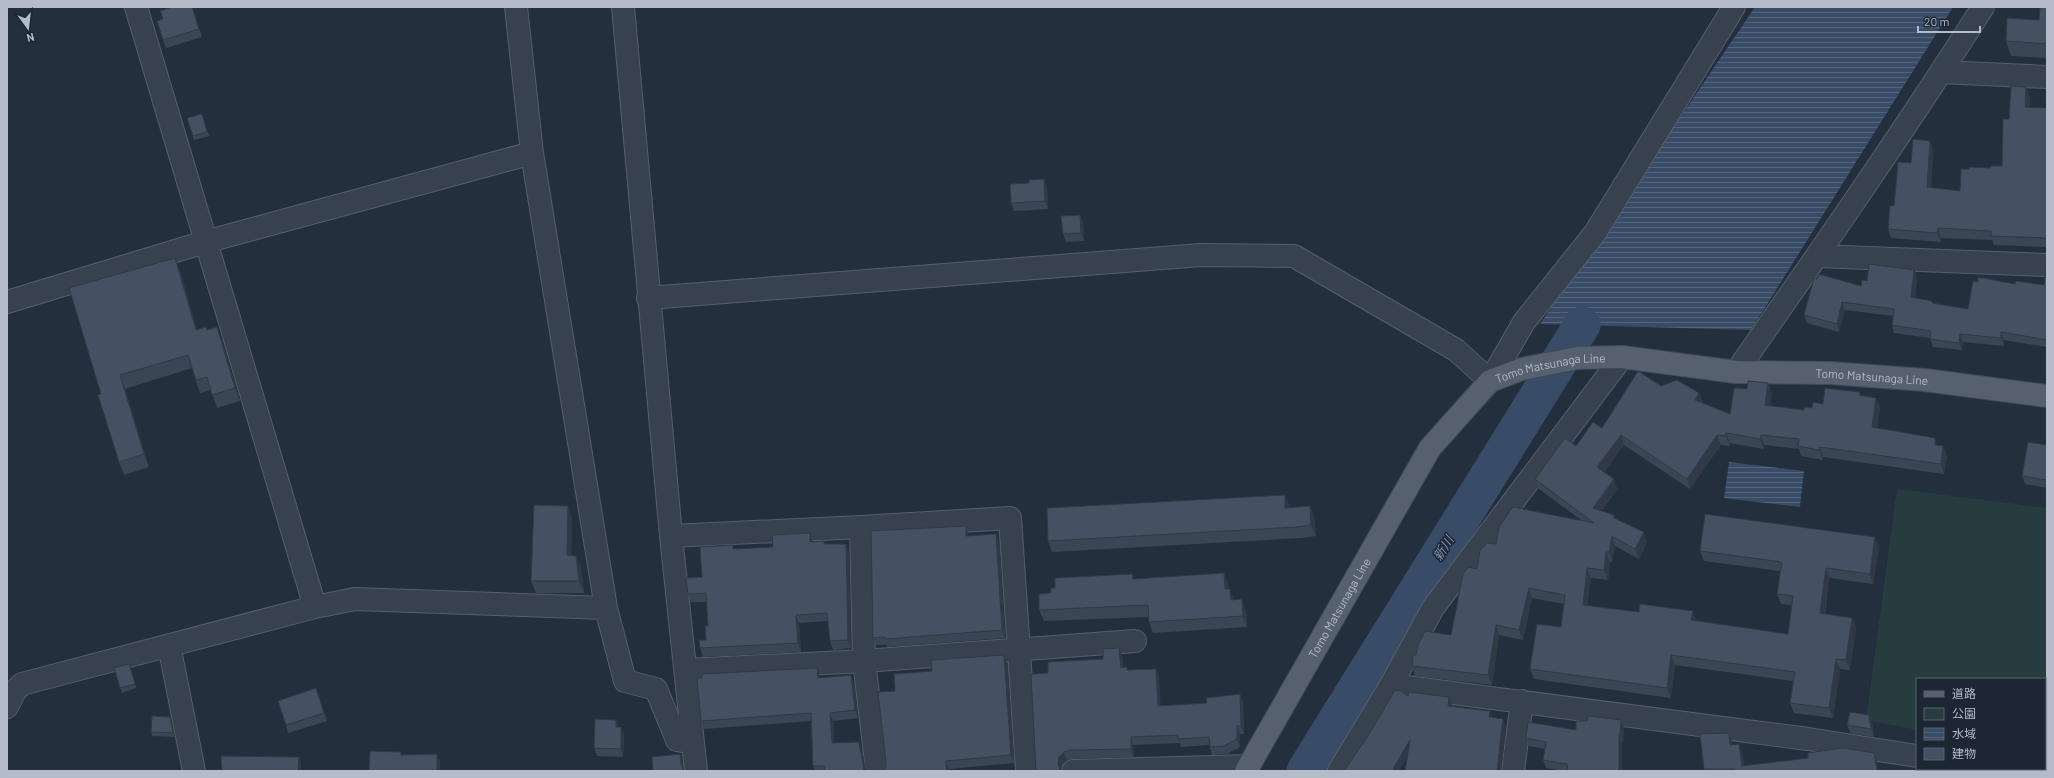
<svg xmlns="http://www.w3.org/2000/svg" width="2054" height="778" viewBox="0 0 2054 778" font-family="Barlow,'Noto Sans JP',sans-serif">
<defs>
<pattern id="water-rules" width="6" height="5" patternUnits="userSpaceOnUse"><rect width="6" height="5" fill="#394c67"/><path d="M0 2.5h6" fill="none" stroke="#53647b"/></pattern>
</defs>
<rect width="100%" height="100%" fill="#242f3e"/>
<path fill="#263c3f" d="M1897,489L2047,508V756L2045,755V679H1917V730L1866,720Z"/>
<path fill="url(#water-rules)" d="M1755,7H1953L1751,330L1540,324Z
M1729,462L1804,471L1800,507L1724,498Z"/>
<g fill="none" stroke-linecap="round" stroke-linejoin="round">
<path stroke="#394c67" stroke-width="37" d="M1305,771L1582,325"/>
<defs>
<path id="street" d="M136,7L315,607
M516,7L532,153L606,608L625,681L656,689L677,740L692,742
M623,7L671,536L696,771
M1942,72L2047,77
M1817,256L2047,265
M648,298L1201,255L1294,256L1456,350L1490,381L1524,322L1595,233L1734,7
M7,302L205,242L532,153
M1736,372C1820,252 1904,131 1983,7
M861,527L864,661L877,771
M671,536L861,527L1010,518L1027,771
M169,645L194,771
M686,670L864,661L1135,641
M1391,685L1808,739L1917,756
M7,707L15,691L22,684L315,607L355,599L606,608
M1999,769L2012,771
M1073,771L1249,766
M1339,771L1391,685L1433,608L1622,357
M1513,771L1522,701"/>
<g id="primary">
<path id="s1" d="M1246,771L1430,448L1490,381L1522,369L1577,358L1622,357L1736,372L1830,373L1925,380L2047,396"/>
</g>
</defs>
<use href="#street" stroke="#565f6c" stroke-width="24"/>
<use href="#primary" stroke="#414a57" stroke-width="24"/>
<use href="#street" stroke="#38414e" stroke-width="22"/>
<use href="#primary" stroke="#56606e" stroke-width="22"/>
</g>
<path fill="#3b4654" d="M192,7L202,37L166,48L163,40V19Z
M2047,7V58L2011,56L2006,41L2039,20Z
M2030,96L2029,107L2047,108V247L1994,245L1992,240L1941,238V242L1891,238L1888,229L1894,206L1911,163L1930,141L1933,150L1931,188L1960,191L1969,169L1990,168L2002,166L2009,119Z
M202,114L209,136L194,140L187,118Z
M1029,183L1047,187L1048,209L1014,211L1011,203Z
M1083,223L1084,241L1066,242L1063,234Z
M2047,270V347L2004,340V346L1963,342L1962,350L1933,347L1930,338L1894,333L1892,325L1893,316L1845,310L1839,332L1807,323L1804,315L1817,279L1861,286L1867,281L1917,277L1915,298L1933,303L1968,309L1978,282L2044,285Z
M180,271L197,330H207L222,340L240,401L217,408L211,390L200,393L192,368L125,389L149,467L124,475L119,462L101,394Z
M1661,386L1699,393L1703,403L1730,414L1772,393L1770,406L1804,410L1812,408L1823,404L1860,392L1861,395L1876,398L1880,407L1877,428L1938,446H1943L1947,456L1944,474L1823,457V460L1801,456L1799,449L1764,445V449L1730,443V446L1721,445L1690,489L1624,445L1604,472L1614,479L1617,489L1602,511L1616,519L1644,532L1647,542L1639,559L1615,546L1612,562H1610L1608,580L1591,578L1587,605L1788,634L1792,605L1781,604L1777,594L1780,571L1704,561L1700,551L1879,547L1873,584L1829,578L1825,614L1852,618L1856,628L1850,670L1840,669L1833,718L1794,713L1790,703L1793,681L1675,665L1671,698L1534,679L1530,669L1561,627L1564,604L1532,598L1523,640L1499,635L1492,685L1415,676L1412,666L1416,655L1451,635L1477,569L1496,544L1581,520L1539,489L1535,479L1576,446Z
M2047,445V488L2025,484L2022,476Z
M1289,506V508L1310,506L1314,517L1316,536L1301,538L1052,552L1048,541Z
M572,518L571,556L581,567L584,593H536L531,581Z
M810,533L813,542L825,544H846L849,552L851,648L833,650L830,641L828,621L799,623L801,652L703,657L700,648L706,640L708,626L707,602H691L688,594L702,577L773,547Z
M968,533V536L999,542L1005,638L887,647V645H876L873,638Z
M1224,573L1228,585L1229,589L1234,600L1246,611L1247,627L1153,633L1149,622L1148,617L1044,621L1039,610L1051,593L1132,574L1134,579Z
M1004,655L1007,663L1014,763L949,769L886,768L895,691L932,671Z
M1122,656L1123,668L1128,670L1159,677L1160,706L1207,703L1240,694L1243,702L1244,734H1240V747L1227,754L1212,755L1209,745L1181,747L1180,743L1133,745L1134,757L1073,759L1067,760L1062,765L1061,771L1048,673L1103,659Z
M131,668L136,688L122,693L120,688Z
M820,676V678L854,683L858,718L833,721L834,743L862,750L866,771H815L813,766L811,721L704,729L701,721Z
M316,688L327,721L288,733L286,725Z
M170,717L175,737L152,736L151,732Z
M616,720L618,727L624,735L623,757L597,756L594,748Z
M1872,723L1874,737L1850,733L1847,725Z
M1624,728L1623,742H1622V771H1566L1546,768L1543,760L1545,749L1529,746L1526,738L1576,730Z
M1732,742V745L1742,753L1744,766L1874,753L1877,762L1879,771H1704V769Z"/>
<path fill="#303945" d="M2026,87L2030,96L2029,116L2025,107Z
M1930,141L1933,150L1930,197L1927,187Z
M1044,179L1047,187L1048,209L1045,201Z
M1080,215L1083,223L1084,241L1081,233Z
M1938,228L1941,238V242L1937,233Z
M175,258L180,271L201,343L196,330Z
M1914,270L1917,277L1914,305L1911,297Z
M1842,302L1845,310L1839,332L1837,324Z
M217,327L222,340L240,401L235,388Z
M2001,332L2004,340V346L2001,338Z
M1960,334L1963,342L1962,350L1959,343Z
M120,375L125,389L149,467L144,454Z
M1768,383L1772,393L1769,415L1765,405Z
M1699,393L1703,403L1695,400Z
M1876,398L1880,407L1876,437L1872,427Z
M1726,433L1730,443V446L1726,436Z
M1621,435L1624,445L1601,477L1597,467Z
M1717,435L1721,445L1690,489L1687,479Z
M1761,435L1764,445V449L1760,439Z
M1935,438L1939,448L1935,445Z
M1943,446L1947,456L1944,474L1941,464Z
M1820,447L1823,457V460L1819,450Z
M1614,479L1617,489L1597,518L1593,508Z
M1285,495L1289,506L1290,519L1285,508Z
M568,506L572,518L571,567L567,555Z
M1310,506L1314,517L1316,536L1311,525Z
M966,526L968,533L969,543L966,536Z
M1644,532L1647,542L1639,559L1635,549Z
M810,533L813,542H810Z
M996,534L999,542L1005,638L1002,630Z
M1612,536L1615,546L1612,562L1609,552Z
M1875,537L1879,547L1873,584L1870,574Z
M846,544L849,552L851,648L848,640Z
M1606,552L1610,562L1608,580L1604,570Z
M576,556L581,567L584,593L579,581Z
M1587,568L1591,578L1586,615L1583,605Z
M1826,568L1829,578L1823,623L1820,613Z
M1224,573L1228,585L1229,601L1225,589Z
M1529,588L1532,598L1523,640L1519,630Z
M1230,589L1234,600H1231Z
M1242,599L1246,611L1247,627L1243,616Z
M1693,611L1696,621L1695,630L1691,620Z
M796,615L799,623L801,652L798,643Z
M1852,618L1856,628L1850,670L1846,660Z
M1496,625L1499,635L1492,685L1488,675Z
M1119,648L1122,656L1124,676L1121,668Z
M1004,655L1007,663L1014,763L1011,755Z
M1671,655L1675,665L1671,698L1667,688Z
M1836,659L1840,669L1833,718L1829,708Z
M817,668L820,676L821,686L818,678Z
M1156,669L1159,677L1161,714L1158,706Z
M851,675L854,683L858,718L855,710Z
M1240,694L1243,702L1244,734L1241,726Z
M1449,697L1452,705L1451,714L1448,706Z
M1490,711L1493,719L1489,717Z
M830,713L833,721L835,751L832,743Z
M1869,715L1872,723L1874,737L1871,729Z
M170,717L175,737L173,733Z
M1503,719L1506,727L1501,771H1497Z
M616,720L619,728L616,727Z
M1621,720L1624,728L1623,742L1620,735Z
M1237,726L1240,734V747L1237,739Z
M621,727L624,735L623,757L621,749Z
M1729,733L1732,742L1733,754L1730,745Z
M1619,735L1622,742V771H1619Z
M1131,737L1133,745L1134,757L1131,749Z
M1410,740L1413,748L1399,771H1392Z
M859,742L862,750L866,771H864Z
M1739,744L1742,753L1744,771L1742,766Z
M1064,752L1067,760L1062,765L1061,771H1060L1058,764L1059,757Z
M1874,753L1877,762L1879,771H1877Z
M437,754L440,762V771H437Z
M680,754L683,763V771L681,764Z
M299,757L301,763V771H298Z
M946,761L949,769V771H947Z"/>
<path fill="#455162" stroke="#303945" d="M172,7H192L199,29L163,40L157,21L163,19L160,11Z
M2040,7H2047V44L2006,41L2007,18L2039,20Z
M2011,86L2026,87L2025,107L2047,108V238L1991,236V231H1989L1938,228L1937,233L1888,229L1890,205L1894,206L1898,162L1911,163L1913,139L1930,141L1927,187L1960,191L1961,169H1969V167L1990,168V166H2002L2003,119H2009Z
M202,114L207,132L193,136L187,118Z
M1044,179L1045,201L1011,203L1010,184L1029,183V180Z
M1080,215L1081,233L1063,234L1061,216Z
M175,258L196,330L206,327L207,330L217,327L235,388L212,395L207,377L196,380L188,355L120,375L144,454L119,462L98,395L101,394L69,288Z
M1869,264L1914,270L1911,297L1932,301V303L1968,309L1973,281L1978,282V277L2015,284L2016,281L2044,285L2046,270H2047V340L2001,332V338L1960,334L1959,343L1930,339L1931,331L1892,325L1894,309L1842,302L1837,324L1804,315L1814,278L1817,279L1819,274L1861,286L1862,280L1867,281Z
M1638,371L1661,386L1677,380L1699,393L1695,400L1730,414L1734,388L1747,389L1748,381L1768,383L1765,405L1804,410V407L1812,408L1813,402L1823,404L1825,388L1860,392L1859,395L1876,398L1872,427L1935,438V445L1943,446L1941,464L1820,447L1819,450L1798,446L1799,439L1761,435L1760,439L1726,433V436L1717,435L1687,479L1621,435L1597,467L1614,479L1593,508L1614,515V518L1644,532L1635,549L1612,536L1609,552H1606L1604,570L1587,568L1583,605L1639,612L1640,604L1693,611L1691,620L1788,634L1793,596L1777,594L1782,562L1700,551L1705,514L1875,537L1870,574L1826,568L1820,613L1852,618L1846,660L1836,659L1829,708L1790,703L1795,672L1671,655L1667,688L1530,669L1537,624L1561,627L1565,595L1529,588L1519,630L1496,625L1488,675L1412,666L1413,655H1416L1418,645L1425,631L1451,635L1463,574L1468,567L1477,569L1480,551L1487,543L1496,544L1499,527L1513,507L1594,523L1535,479L1565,438L1576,446L1593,422L1602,428Z
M2028,442L2047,445V480L2022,476Z
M1285,495V508L1310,506L1311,525L1297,527L1048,541L1047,508Z
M534,505L568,506L567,555L576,556L579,581H531Z
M966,526V536L996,534L1002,630L885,639L884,637L873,638L871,531Z
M810,533V542L824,541V544H846L848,640L830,641L827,613L796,615L798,643L700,648L699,640H706L705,626H708L706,593L688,594L686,578L702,577L700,547L733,545V549L773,547L772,535Z
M1224,573L1225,589H1230L1231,600L1242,599L1243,616L1149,622L1148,605L1039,610V594L1051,593V588H1055V578L1132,574L1133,579Z
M1119,648L1121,668L1127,667V670L1156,669L1158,706L1207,703L1206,698L1240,694L1241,726H1237V739L1224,746L1210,747L1209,737L1178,739V735L1131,737V749L1070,750L1064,752L1059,757L1058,764L1060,770L1061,771H1036L1031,674L1048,673V662L1103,659V649Z
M1004,655L1011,755L946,761L947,771H883L886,768V762L878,692L895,691L894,674L932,671L931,660Z
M129,664L135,684L120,688L114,668Z
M817,668L818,678L851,675L855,710L830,713L832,743L859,742L864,770L865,771H825L824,766H813L811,713L701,721L697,678H702V674Z
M316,688L324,713L286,725L278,701Z
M1395,690L1401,691L1408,696L1409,692L1449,697L1448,706L1490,711L1489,717L1503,719L1497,771H1405L1410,740L1392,771H1344L1368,736Z
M1850,712L1869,715L1871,729L1847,725Z
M152,716L170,717L173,733L151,732Z
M1588,716L1621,720L1620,735H1619V771H1568L1567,764L1543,760L1546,742L1526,738L1528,722L1576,730V721H1587Z
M595,719L616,720V727H621V749L594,748Z
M1729,733L1730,745L1739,744L1742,766L1808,758V753L1843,748L1874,753L1877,771H1735V769H1704L1700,734Z
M370,751L401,752V755L437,754V771H369Z
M680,754L681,764L684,771H653L652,757Z
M221,756L299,757L298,771H222Z
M1918,769H1960V770L1981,769V771H1918Z"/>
<g text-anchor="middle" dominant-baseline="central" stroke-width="3" stroke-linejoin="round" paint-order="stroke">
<g font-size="12" fill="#b4bcc9" stroke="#1d2633">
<text stroke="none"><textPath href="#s1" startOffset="524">Tomo Matsunaga Line</textPath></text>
<text stroke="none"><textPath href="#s1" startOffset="848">Tomo Matsunaga Line</textPath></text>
<text stroke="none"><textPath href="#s1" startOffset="188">Tomo Matsunaga Line</textPath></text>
</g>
<g font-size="13" font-style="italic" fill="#7c92b1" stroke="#1d2633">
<text transform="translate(1443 548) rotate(-58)">新川</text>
</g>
</g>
<rect width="2054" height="778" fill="none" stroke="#b4bcc9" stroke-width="16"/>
<rect x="1916" y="678" width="130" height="92" fill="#1d2633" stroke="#59626f"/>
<rect x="1924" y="691" width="20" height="6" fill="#56606e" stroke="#59626f"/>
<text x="1952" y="698" font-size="12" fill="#b4bcc9">道路</text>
<rect x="1924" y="708" width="20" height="12" fill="#263c3f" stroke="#59626f"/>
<text x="1952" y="718" font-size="12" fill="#b4bcc9">公園</text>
<rect x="1924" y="728" width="20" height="12" fill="url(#water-rules)" stroke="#59626f"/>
<text x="1952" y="738" font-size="12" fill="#b4bcc9">水域</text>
<rect x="1924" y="748" width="20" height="12" fill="#455162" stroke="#59626f"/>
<text x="1952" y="758" font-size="12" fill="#b4bcc9">建物</text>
<g transform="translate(28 28) rotate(165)" stroke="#1d2633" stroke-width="3" paint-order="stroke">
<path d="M0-3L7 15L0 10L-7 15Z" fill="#b4bcc9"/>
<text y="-6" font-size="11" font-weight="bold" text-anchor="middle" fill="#b4bcc9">N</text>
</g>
<path d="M1918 26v6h62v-6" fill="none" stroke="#b4bcc9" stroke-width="2"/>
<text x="1924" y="26" font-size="12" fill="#b4bcc9" stroke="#1d2633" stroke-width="3" paint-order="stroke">20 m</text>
</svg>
